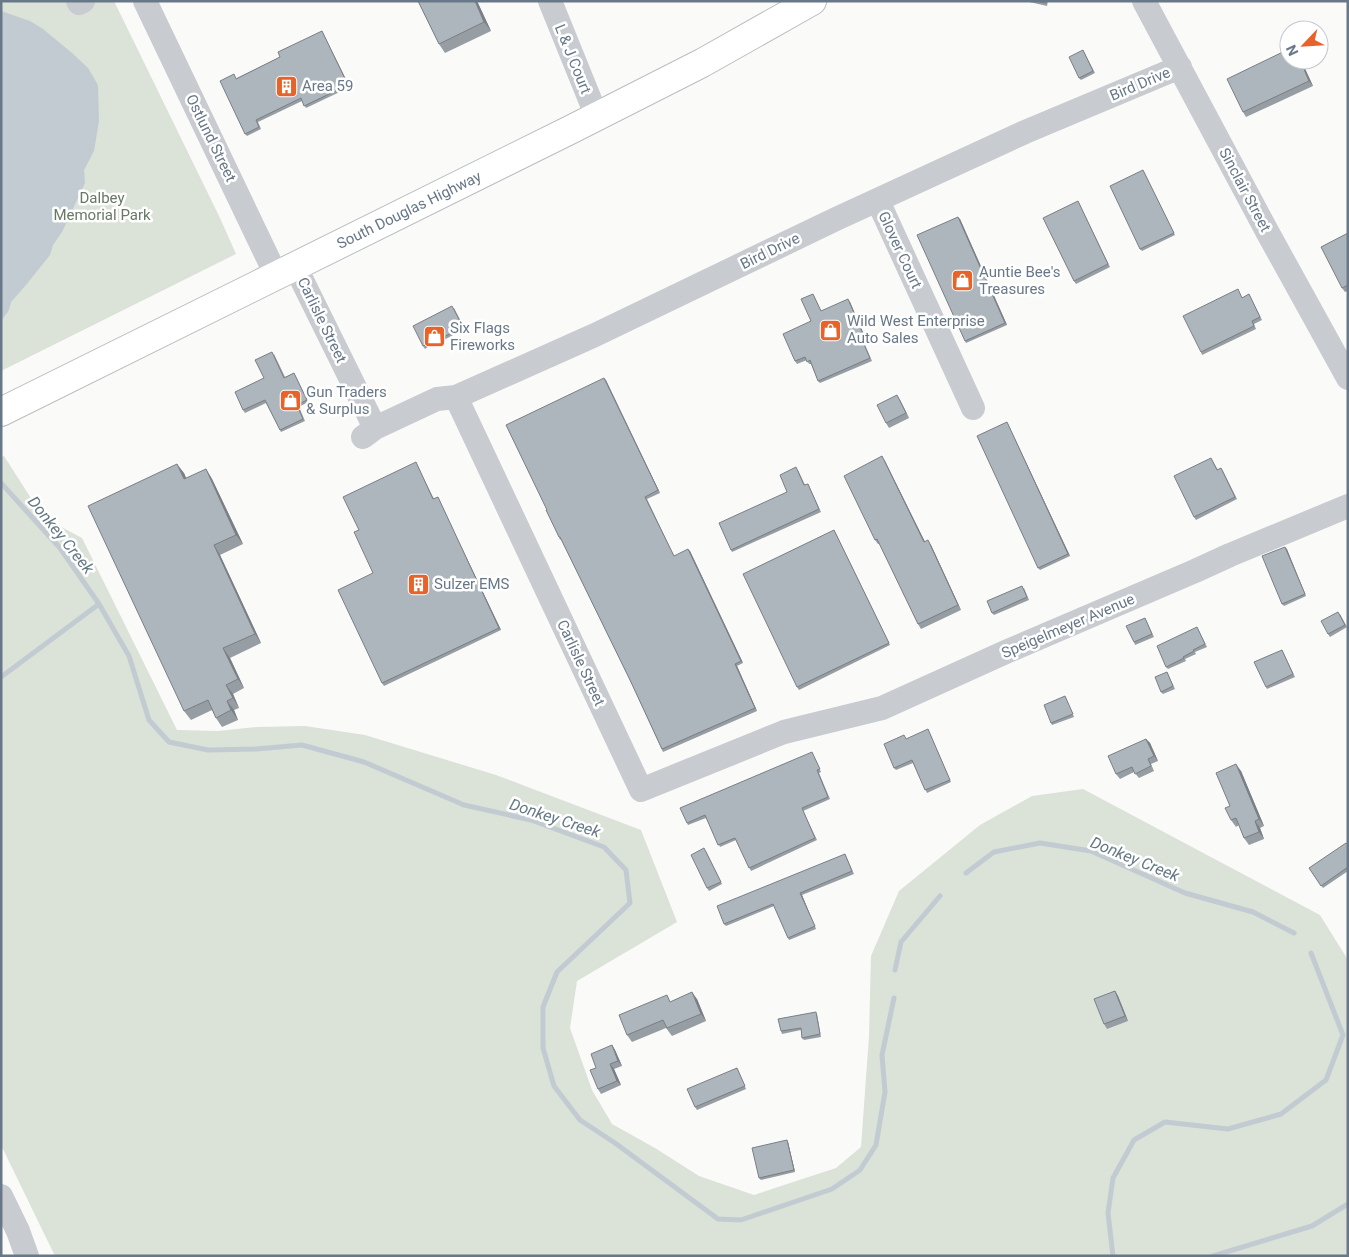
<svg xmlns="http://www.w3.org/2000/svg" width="1349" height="1257" viewBox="0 0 1349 1257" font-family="Roboto,sans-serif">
<rect width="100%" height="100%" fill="#fafaf8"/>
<path fill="#dbe2d8" d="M1,1H114L220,218L236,254L1,371Z
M4,456L43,517L82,538L177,730L218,731L257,727L305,726L365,735L496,775L641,830L677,922L577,981L570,1028L592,1090L612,1124L655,1148L699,1176L754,1195L836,1168L861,1147L869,1036L871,956L899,891L980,825L1032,796L1083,789L1320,915L1348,960V1256H55L1,1145V457Z"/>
<path fill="#c2cbd1" d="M1,11L30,21L43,29L72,53L88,68L98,85L99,121L94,151L84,170L85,183L62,232L53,245L50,255L26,285L11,302L9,310L1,321Z"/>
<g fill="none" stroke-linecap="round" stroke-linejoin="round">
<path stroke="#c2cbd1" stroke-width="5" d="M1,483L60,548L99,604L129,656L149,720L169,742L208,750L256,749L302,745L364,762L464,805L531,820L604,847L626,870L630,903L557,972L543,1007V1048L554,1086L580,1120L615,1143L718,1219L741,1220L832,1189L860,1170L876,1145L885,1092L882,1055L894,998
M1,677L99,604
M966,873L994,852L1040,843L1091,851L1185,893L1253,912L1294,933
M895,970L901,942L940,896
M1113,1256L1108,1213L1113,1178L1134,1140L1165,1122L1228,1129L1281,1114L1326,1080L1343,1035L1311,953
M1213,1256L1312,1226L1348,1204"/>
<defs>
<path id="highway" d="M1,412L570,130L702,63L812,1"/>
</defs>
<use href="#highway" stroke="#babec1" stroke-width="30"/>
<path stroke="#c8cbcf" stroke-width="24" d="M78,1L79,3L83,1
M145,1L276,275
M550,1L597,117
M1144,1L1269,235L1348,378
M878,201L973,408
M295,266L375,428
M456,397L641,790L784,732L882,708L1008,651L1195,571L1230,555L1348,506
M363,437L375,428L437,399L456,397L595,335L836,219L1025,132L1180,67
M1,1196L18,1231L27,1256"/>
<use href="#highway" stroke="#fff" stroke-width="28"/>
</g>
<path fill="#969da3" d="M418,1H477L491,31L445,53L439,44Z
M1025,1H1048L1047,6Z
M322,31L350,87L306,108L302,101L258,122L261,129L247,136L245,134L237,78L280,57Z
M1083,50L1095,73L1081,80L1079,78Z
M1301,60L1313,86L1246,117L1243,112Z
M1143,170L1175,235L1142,251L1140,249Z
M1079,203L1110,267L1076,284L1074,281Z
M960,219L1007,325L966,343L965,341Z
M1348,233V291L1345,292L1342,288Z
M1239,292L1242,298L1249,294L1262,320L1254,324L1256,329L1202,355L1201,352Z
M813,294L821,311L850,302L868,344L865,345L872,361L820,383L818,381L811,364H809L807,360L797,364L795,361L811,321Z
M454,308L465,329L430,347L429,346L425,349L423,346Z
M274,354L285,377L294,373L308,402L299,407L305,421L281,432L266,403L245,413L243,410L264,378Z
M604,378L660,493L647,499L674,556L690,551L743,663L737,666L757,711L663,752L630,680L561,539L560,540L559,537L547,510Z
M900,400L909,418L889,428L886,423Z
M1008,424L1070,556L1040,570L1038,568Z
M1211,458L1218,470L1221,468L1223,471L1237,499L1196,520L1194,517Z
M885,461L925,542L931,545L961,610L921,629L918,624L880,544H878L875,540Z
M417,465L434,499L438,497L439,500L501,630L384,686L382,683L373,573L359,530Z
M206,469L212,479L243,544L220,555L261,643L230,658L244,688L233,694L239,708L234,710L238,720L222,727L216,718L212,710L191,720L184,711V473L186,479Z
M798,470L805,485L808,484L809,486L821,512L732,552L731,550L787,492Z
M834,530L890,645L799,690L797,687Z
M1285,547L1306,596L1284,606L1282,604Z
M1024,588L1029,600L994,615L992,613Z
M1340,614L1347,627L1330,637L1328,634Z
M1145,618L1154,637L1135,645L1134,642Z
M1197,627L1207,647L1195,652L1196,654L1185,659L1186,661L1168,669L1166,667Z
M1282,650L1295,677L1267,689L1266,687Z
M1167,672L1175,689L1163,694L1161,692Z
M1065,696L1074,717L1052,725L1051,723Z
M928,729L951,782L927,793L913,763L896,770L894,768Z
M1146,739L1150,743L1158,761L1151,764L1154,771L1139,778L1134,772L1120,779L1116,774Z
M813,755L821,772L819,773L830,799L803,811L817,840L751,871L736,840L720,847L706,818L688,825L687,823Z
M1241,771L1264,826L1260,828L1264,839L1249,845L1244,838L1239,825L1236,827L1231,820L1230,806Z
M1348,845V871L1323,888L1309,868Z
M706,851L722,884L709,891L707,888Z
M845,854L854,874L802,895L816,929L789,940L774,906L726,926L724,924Z
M1115,991L1118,996L1128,1021L1107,1029L1104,1024Z
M697,999L706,1021L672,1036L666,1028L632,1042L627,1035L672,1001Z
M817,1014L821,1037L804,1040L802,1038L801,1030L782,1034L781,1031Z
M612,1045L615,1050L622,1066L614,1069L621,1085L601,1094L598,1089L596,1068Z
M737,1068L746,1089L697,1110L695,1107Z
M788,1142L795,1172L761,1180L759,1178Z"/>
<path fill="#7a7f84" d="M475,1H477L491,31L484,22Z
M1300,60H1301L1313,86L1309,81Z
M958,217L960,219L1007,325L1005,323Z
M848,299L850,302L868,344L866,341Z
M604,378L606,380L660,493L658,490Z
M897,395L900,400L909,418L906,413Z
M1007,422L1008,424L1070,556L1068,554Z
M882,456L885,461L927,546L924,542Z
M177,464L184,473L191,489L184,479Z
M206,469L212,479L243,544L236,535Z
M438,497L439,500L501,630L499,628Z
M834,530L835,533L890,645L889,643Z
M928,540L931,545L961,610L958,605Z
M214,545L220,555L261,643L255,634Z
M1285,547L1287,549L1306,596L1305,594Z
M688,549L690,551L743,663L741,661Z
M223,648L230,658L244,688L238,679Z
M735,664L737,666L757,711L755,708Z
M226,685L233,694L239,708L233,698Z
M227,701L234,710L238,720L231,710Z
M1146,739L1150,743L1158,761L1154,756Z
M1236,764L1241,771L1264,826L1259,819Z
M1255,821L1260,828L1264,839L1259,832Z
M800,893L802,895L816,929L815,926Z
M1115,991L1118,996L1128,1021L1125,1016Z
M692,992L697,999L706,1021L701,1014Z
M612,1045L615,1050L622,1066L618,1061Z
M610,1064L614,1069L621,1085L617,1081Z
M787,1140L788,1142L795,1172L794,1170Z"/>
<path fill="#aeb6bd" stroke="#7a7f84" d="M418,1H475L484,22L439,44Z
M1035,1H1046V3Z
M322,31L348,85L304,106L301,98L256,120L259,127L245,134L220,81L234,74L236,79L280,57L278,52Z
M1289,49V60H1300L1309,81L1243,112L1227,79Z
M1083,50L1093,71L1079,78L1069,57Z
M1143,170L1174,233L1140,249L1110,186Z
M1078,201L1108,264L1074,281L1043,218Z
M958,217L1005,323L965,341L917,235Z
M1348,233V285L1342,288L1321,247Z
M1238,289L1242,298L1249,294L1260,317L1252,321L1254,326L1201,352L1183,316Z
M813,294L821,311L848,299L866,341L863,342L870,358L818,381L810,360L807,362L805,357L795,361L783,334L811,321L801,299Z
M452,306L463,327L428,345V344L423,346L413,326Z
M272,352L284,378L294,373L307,400L297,405L303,419L280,430L265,400L243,410L235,392L264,378L255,360Z
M604,378L658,490L645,497L674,556L688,549L741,661L735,664L755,708L662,749L630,680L560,537H559L546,510H547L506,425Z
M897,395L906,413L886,423L877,405Z
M1007,422L1068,554L1038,568L977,436Z
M882,456L924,542L928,540L958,605L918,624L877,539L875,540L844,476Z
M1211,458L1217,470L1221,468L1235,497L1194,517L1174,476Z
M416,462L433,499L438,497L499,628L382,683L338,590L373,573L354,532L359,530L343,497Z
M177,464L184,479L206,469L236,535L214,545L255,634L223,648L238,679L226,685L233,698L227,701L231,710L216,718L208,700L184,711L88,506Z
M796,467L804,485L808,484L819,509L731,550L719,523L787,492L780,475Z
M834,530L889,643L797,687L743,574Z
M1285,547L1305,594L1282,604L1262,556Z
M1022,586L1027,597L992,613L987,601Z
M1338,612L1345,625L1328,634L1321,621Z
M1145,618L1152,634L1134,642L1126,626Z
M1197,627L1205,644L1193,650L1194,651L1183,657L1184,658L1166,667L1157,646Z
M1282,650L1293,674L1266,687L1254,662Z
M1167,672L1173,686L1161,692L1155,677Z
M1065,696L1073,714L1051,723L1044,705Z
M928,729L950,780L925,790L912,760L894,768L884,744L904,735L906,739Z
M1146,739L1154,756L1148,759L1151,766L1135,774L1132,767L1116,774L1108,756Z
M812,752L820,769L817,770L828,797L802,808L815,838L749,868L735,838L718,845L705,815L687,823L680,808Z
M1236,764L1259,819L1255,821L1259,832L1244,838L1236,818L1231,820L1225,808L1230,806L1216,773Z
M1346,843L1348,845V867L1321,886L1309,868Z
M704,848L721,882L707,888L691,855Z
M845,854L852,871L800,893L815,926L788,938L773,904L724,924L717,906Z
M1115,991L1125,1016L1104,1024L1094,999Z
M692,992L701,1014L667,1028L663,1020L627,1035L619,1015L667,995L670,1002Z
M816,1012L820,1034L802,1038L801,1028L781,1031L778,1019Z
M612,1045L618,1061L610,1064L617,1081L598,1089L590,1070L596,1068L591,1054Z
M737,1068L745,1086L695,1107L687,1089Z
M787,1140L794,1170L759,1178L752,1148Z"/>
<defs>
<symbol id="building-square" viewBox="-11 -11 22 22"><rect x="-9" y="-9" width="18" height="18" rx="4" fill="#e86329" stroke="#fff"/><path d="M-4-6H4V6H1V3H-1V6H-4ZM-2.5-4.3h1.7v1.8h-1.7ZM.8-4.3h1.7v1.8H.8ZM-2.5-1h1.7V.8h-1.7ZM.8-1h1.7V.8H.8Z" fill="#fff"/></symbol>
<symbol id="shop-square" viewBox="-11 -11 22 22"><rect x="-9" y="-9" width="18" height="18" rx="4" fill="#e86329" stroke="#fff"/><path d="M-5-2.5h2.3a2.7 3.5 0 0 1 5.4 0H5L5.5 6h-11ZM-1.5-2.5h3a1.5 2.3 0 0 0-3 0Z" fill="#fff"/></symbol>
</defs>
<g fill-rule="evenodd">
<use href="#building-square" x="274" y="74" width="25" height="25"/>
<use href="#shop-square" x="950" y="268" width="25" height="25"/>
<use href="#shop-square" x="818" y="318" width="25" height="25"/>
<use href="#shop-square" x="422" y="324" width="25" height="25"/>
<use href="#shop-square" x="278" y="388" width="25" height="25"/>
<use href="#building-square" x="406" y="572" width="25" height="25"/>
</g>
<g text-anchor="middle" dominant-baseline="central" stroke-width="5" stroke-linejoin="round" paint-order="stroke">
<g font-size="15" fill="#687889" stroke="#fff">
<text transform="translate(573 59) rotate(68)">L &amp; J Court</text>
<text transform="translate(1140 84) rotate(-23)">Bird Drive</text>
<text transform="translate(211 138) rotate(64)">Ostlund Street</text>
<text transform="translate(1245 190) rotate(62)">Sinclair Street</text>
<text transform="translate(409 210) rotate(-26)">South Douglas Highway</text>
<text transform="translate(900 250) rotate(65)">Glover Court</text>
<text transform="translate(770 251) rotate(-26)">Bird Drive</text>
<text transform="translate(322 320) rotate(64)">Carlisle Street</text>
<text transform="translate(1068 626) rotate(-23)">Speigelmeyer Avenue</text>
<text transform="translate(581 663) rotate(65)">Carlisle Street</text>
</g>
<g font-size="15" fill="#687889" stroke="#fff" text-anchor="start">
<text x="302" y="86">Area 59</text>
<text x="979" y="272">Auntie Bee's<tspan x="979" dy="17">Treasures</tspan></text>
<text x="847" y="321">Wild West Enterprise<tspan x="847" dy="17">Auto Sales</tspan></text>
<text x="450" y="328">Six Flags<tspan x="450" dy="17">Fireworks</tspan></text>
<text x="306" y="392">Gun Traders<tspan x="306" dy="17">&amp; Surplus</tspan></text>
<text x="434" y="584">Sulzer EMS</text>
</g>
<g font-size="15" fill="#667a63" stroke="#fff">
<text x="102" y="198">Dalbey<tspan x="102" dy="17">Memorial Park</tspan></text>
</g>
<g font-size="16" font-style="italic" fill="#647984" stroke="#fff">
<text transform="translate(61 535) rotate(51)">Donkey Creek</text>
<text transform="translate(555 818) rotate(18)">Donkey Creek</text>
<text transform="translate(1135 859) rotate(22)">Donkey Creek</text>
</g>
</g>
<rect width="1349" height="1257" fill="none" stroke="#687889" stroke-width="5"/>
<g transform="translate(1304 45) rotate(245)"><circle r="24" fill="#ffffff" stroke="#c3c9d0"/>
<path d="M0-4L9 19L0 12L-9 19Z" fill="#e86329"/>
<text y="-8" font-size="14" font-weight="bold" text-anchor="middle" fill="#687889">N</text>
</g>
</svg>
